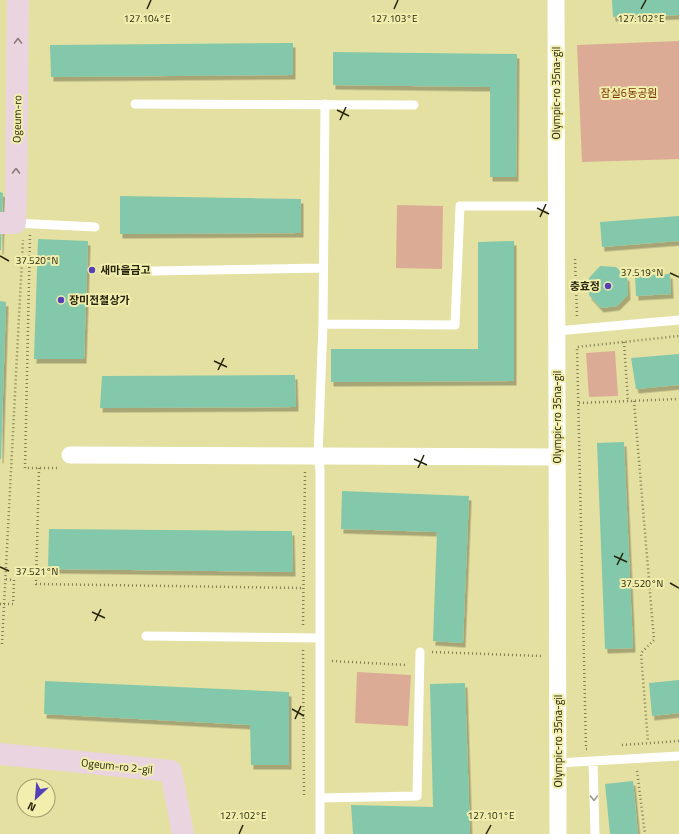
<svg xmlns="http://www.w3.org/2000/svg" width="679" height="834" viewBox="0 0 679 834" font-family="'Titillium Web','Noto Sans KR',sans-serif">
<defs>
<filter id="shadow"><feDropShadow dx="2.5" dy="4.5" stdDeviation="0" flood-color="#0004"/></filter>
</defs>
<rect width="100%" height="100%" fill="#e4e0a1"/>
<path fill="#dcab95" d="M679,41V159L582,162L577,45Z
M397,205L443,206L442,269L396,268Z
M615,351L618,396L589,397L586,353Z
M357,672L411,675L408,726L355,723Z"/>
<path fill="#83c8aa" filter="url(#shadow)" d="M612,0H679V15L613,17Z
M293,43V75L51,77L50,45Z
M333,52L517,54L516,177H490V87L333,85Z
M0,192L3,193L1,250H0Z
M120,196L301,199V233L120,234Z
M679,216V241L602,247L600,222Z
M38,239L88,241L84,359H34Z
M514,241V381L331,382V349H478V242Z
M600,266L616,267L627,277L628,295L617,306L601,308L589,295V278Z
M670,274L671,294L636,296L635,276Z
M0,301L6,302L1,459H0Z
M679,354V385L636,389L631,358Z
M295,375L296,407L100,408L102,376Z
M624,442L633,648L605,649L597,443Z
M342,491L469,496L463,643L433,641L437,532L341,529Z
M49,529L292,531L293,572L48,569Z
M679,680V713L652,716L649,683Z
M45,681L289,692V765H251L250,725L44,714Z
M465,683L470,834H353L351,805L433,807L430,684Z
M633,781L638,834H610L605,784Z"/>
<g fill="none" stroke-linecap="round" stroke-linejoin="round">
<path stroke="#7f7d52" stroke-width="2.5" stroke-dasharray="1 3" stroke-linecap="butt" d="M30,235L25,468H59
M575,259L577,316
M624,342L628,402
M634,401L654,640L641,653L648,742
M579,403L679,399
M39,468L36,584L302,588
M0,604H13L14,580L5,579
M303,625L305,472
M2,644L23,240
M303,650L304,795
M432,652L541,656
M332,661L407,665
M622,745L679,741
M587,749H586L577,347L679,336
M637,771L645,834"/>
<path stroke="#fff" stroke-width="9" d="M135,104L414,105
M15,223L95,227
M152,271L323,268
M323,324L455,325L460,206H557
M557,331L679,320
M146,636L320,638
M593,761L595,834
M558,763L679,756
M320,798L417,796L420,652
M320,834V470L318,456L323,324L325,104"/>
<path stroke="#fff" stroke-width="17" d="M556,0L558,834
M70,455L557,457"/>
<path stroke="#ead4e0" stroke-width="22" d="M0,223H15L16,199L18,0
M0,754L171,771L183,834"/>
</g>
<defs><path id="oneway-chevron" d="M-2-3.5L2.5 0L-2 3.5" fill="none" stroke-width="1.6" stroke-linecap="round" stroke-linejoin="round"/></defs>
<g stroke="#887c76">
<use href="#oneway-chevron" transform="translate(18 41) rotate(-90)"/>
<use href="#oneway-chevron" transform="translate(16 171) rotate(-89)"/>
</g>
<use stroke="#9d9c91" href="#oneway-chevron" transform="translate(594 798) rotate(88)"/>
<path fill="none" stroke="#26240b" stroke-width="1.5" d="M147,9L151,0M394,9L398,0M641,9L646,0M337,110L349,116M340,120L346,107M537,208L549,214M540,217L546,204M0,256L9,261M670,273L679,277M214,361L227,367M218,370L224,358M414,459L427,465M418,468L424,455M614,556L627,562M617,565L623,553M0,567L9,571M670,583L679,588M92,612L105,618M95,621L101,609M292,709L304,716M295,719L301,706M239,834L243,825M486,834L491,825"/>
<g fill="#5540b8" stroke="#f1eeae" stroke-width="1.5">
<circle cx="92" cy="270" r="4"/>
<circle cx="608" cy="286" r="4"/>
<circle cx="61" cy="300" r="4"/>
</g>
<g text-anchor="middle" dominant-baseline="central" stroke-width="4" stroke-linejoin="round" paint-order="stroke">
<g font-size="11" fill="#26240b" stroke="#f1eeae">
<text transform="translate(556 93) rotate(-90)">Olympic-ro 35na-gil</text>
<text transform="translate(17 119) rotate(-89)">Ogeum-ro</text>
<text transform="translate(557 417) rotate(-90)">Olympic-ro 35na-gil</text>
<text transform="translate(558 741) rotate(-90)">Olympic-ro 35na-gil</text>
<text transform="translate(117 766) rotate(6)">Ogeum-ro 2-gil</text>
</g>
<g font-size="11" fill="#7a2f00" stroke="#f1eeae">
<text x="629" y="93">잠실6동공원</text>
</g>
<g font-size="11" font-weight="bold" fill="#26240b" stroke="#f1eeae" text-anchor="start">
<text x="100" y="270">새마을금고</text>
<text x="600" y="286" text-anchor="end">충효정</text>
<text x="69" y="300">장미전철상가</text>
</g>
</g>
<g font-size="10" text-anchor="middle" fill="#26240b" stroke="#f1eeae" stroke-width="4" stroke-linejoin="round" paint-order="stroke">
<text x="147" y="22">127.104°E</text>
<text x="394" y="22">127.103°E</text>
<text x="641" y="22">127.102°E</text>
<text x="37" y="264">37.520°N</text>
<text x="642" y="276">37.519°N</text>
<text x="37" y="575">37.521°N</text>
<text x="642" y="587">37.520°N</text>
<text x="243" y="819">127.102°E</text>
<text x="491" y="819">127.101°E</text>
</g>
<g transform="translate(36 798) rotate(206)"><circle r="19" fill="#f1eeae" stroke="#a09d6d"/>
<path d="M0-3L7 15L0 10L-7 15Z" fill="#5540b8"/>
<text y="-6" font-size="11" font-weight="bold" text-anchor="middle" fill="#26240b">N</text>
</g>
</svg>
